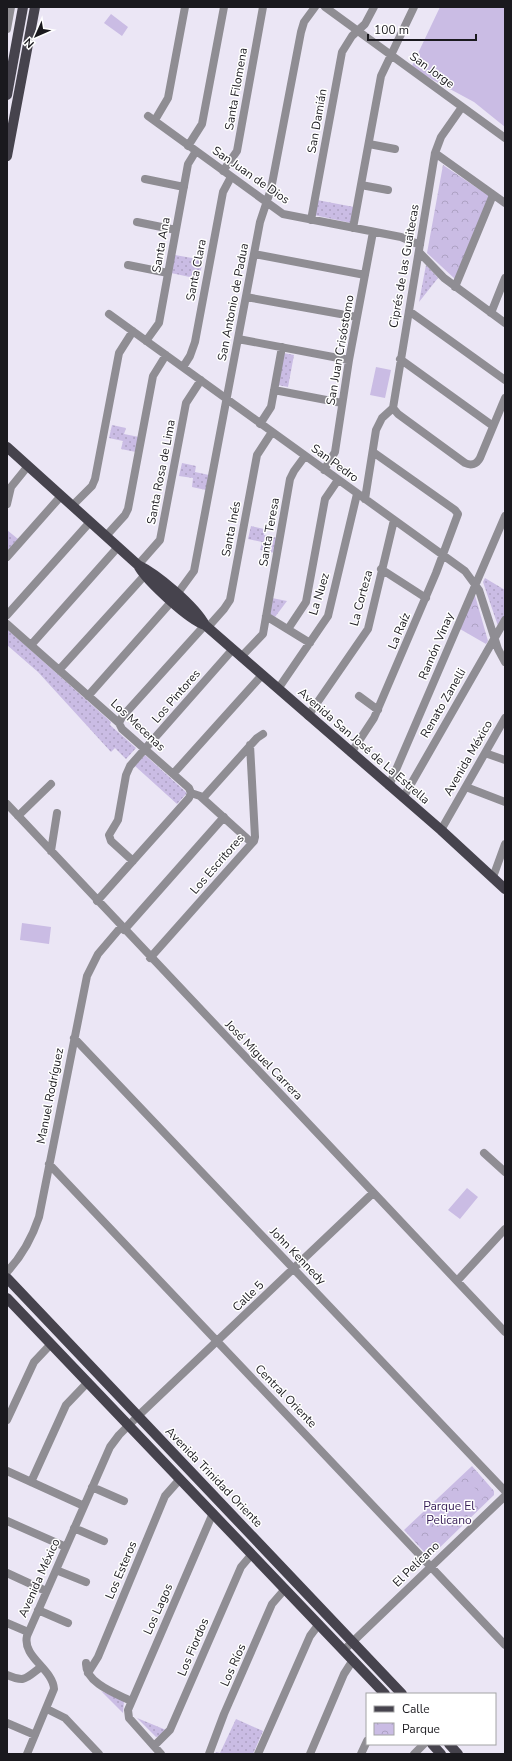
<svg xmlns="http://www.w3.org/2000/svg" width="512" height="1761" viewBox="0 0 512 1761" font-family="'Nunito Sans',sans-serif">
<defs>
<pattern id="grass-dots" width="8" height="8" patternUnits="userSpaceOnUse"><rect width="8" height="8" fill="#cabce4"/><path d="M2 2h.1M6 6h.1" fill="none" stroke="#ada1c3" stroke-width="1.8" stroke-linecap="round"/></pattern>
<pattern id="park-crowns" width="20" height="18" patternUnits="userSpaceOnUse"><rect width="20" height="18" fill="#cabce4"/><path d="M2 6a3 3 0 1 1 6 0M12 15a3 3 0 1 1 6 0" fill="none" stroke="#ada1c3"/></pattern>
</defs>
<rect width="100%" height="100%" fill="#ebe6f5"/>
<path fill="url(#grass-dots)" d="M317,200L354,207L351,223L314,215Z
M175,255L203,260L199,279L171,273Z
M426,265L438,278L419,302Z
M284,353L294,355L288,387L278,385Z
M112,425L126,428L124,434L139,437L136,452L121,449L123,441L109,438Z
M182,463L196,466L195,472L209,475L206,490L192,487L193,478L179,476Z
M251,526L264,529V535L278,538L275,553L260,550L262,542L248,539Z
M7,530L18,539L7,551Z
M485,578L505,590V615L498,626L483,582Z
M272,598L287,601L275,617L269,614Z
M7,629L111,722L110,725L136,748L126,759L115,748L111,752L38,672L7,645Z
M145,755L187,793L177,804L135,766Z
M101,1691L124,1701L123,1713Z
M137,1718L166,1730L160,1736L156,1737Z
M236,1719L263,1731L253,1754H215L216,1752L220,1753Z"/>
<path fill="url(#park-crowns)" d="M443,165L489,196L455,279L427,253Z
M474,592L488,641L486,644L460,629Z
M472,1466L494,1491V1495L431,1556L427,1555L404,1530Z"/>
<path fill="#cabce4" d="M440,7H505V127L474,102L411,68Z
M111,14L128,27L122,36L104,23Z
M376,367L391,370L385,398L370,395Z
M22,923L51,927L49,944L20,940Z
M467,1188L478,1197L460,1219L448,1210Z
M469,1482L484,1497L459,1521L444,1507Z"/>
<g fill="none" stroke-linecap="round" stroke-linejoin="round">
<path stroke="#8f8d93" stroke-width="8" d="M325,7L505,138
M7,29L11,7
M148,116L283,214L401,237L420,245
M155,120L168,98L185,7
M369,144L395,149
M188,146L202,124L224,7
M435,153L505,203
M223,171L237,151L263,7
M145,179L184,187
M361,185L388,190
M311,220L342,52L352,36L365,24L374,7
M137,222L176,230
M353,228L381,76L414,7
M419,252L444,278L505,323
M254,254L365,275
M128,265L168,273
M455,287L493,195
M246,297L357,317
M409,311L505,380
M491,313L505,278
M109,314L465,571L479,590L498,649L505,662
M238,339L349,360
M146,341L159,323L188,164L196,151
M400,359L493,426
M183,367L190,356L195,342L223,192L231,177
M274,390L342,403
M393,408L435,153L441,137L462,107
M393,408L398,414L465,463C471,466 477,464 480,458L505,398
M260,424L271,407L282,347
M324,470L335,452L349,360L373,232
M365,499L376,430L382,418L393,408
M7,504L11,487L28,466
M72,506L92,486L95,479L119,353L133,331
M106,536L125,515L128,509L153,376L166,355
M7,557L61,496
M138,565L160,540L186,403L201,380
M381,569L426,598
M7,615L90,522
M266,616L310,643
M7,624L119,723L122,729L189,788L191,793L200,796L252,843
M208,627L224,609L230,600L257,455L272,432
M288,629L306,602L325,499L338,480
M31,645L118,547
M241,657L263,634L290,479L294,471L305,456
M59,670L145,575
M278,689L328,616L357,494
M88,696L172,601L194,571L260,222L271,189L301,32L304,22L315,7
M359,696L378,710
M308,716L368,629L394,520
M119,723L122,717L205,625
M351,753L374,718L436,573L458,514L455,510L373,452
M485,753L505,760
M173,774L262,675
M389,786L505,516
M466,787L505,802
M203,798L257,738L263,734
M403,798L505,620
M7,804L505,1332
M18,816L51,784
M441,830L505,718
M51,851L57,813
M133,861L111,841L109,835L118,820L126,775L130,766L233,649
M493,877L505,844
M97,901L189,798L191,793
M124,930L224,817
M150,958L254,841L255,837L250,745
M74,1038L505,1491
M484,1153L505,1172
M49,1164L505,1645
M7,1272C22,1256 32,1238 39,1217L87,976L98,954L121,927
M457,1281L505,1229
M7,1420L34,1362L51,1344
M7,1471L84,1506
M31,1482L66,1405L88,1382
M92,1487L124,1501
M7,1521L66,1547
M74,1528L104,1541
M56,1570L86,1582
M7,1573L46,1591
M38,1610L68,1623
M7,1623L28,1632
M344,1650L505,1496
M86,1663C85,1683 117,1694 131,1701
M88,1673L98,1657L165,1496L180,1479
M7,1675C26,1683 26,1678 41,1667
M47,1709L65,1718L99,1754
M7,1723L35,1735
M154,1746L170,1730L241,1567L252,1554
M27,1754L54,1689C53,1669 22,1657 27,1636L110,1447L119,1435L138,1416L373,1193
M161,1754L129,1718L128,1710L213,1513
M209,1754L224,1714L272,1604L285,1589
M258,1754L310,1636L319,1624
M310,1754L344,1674L353,1660
M361,1754L367,1741
M414,1754L424,1744"/>
<path stroke="#46434d" stroke-width="10" d="M7,95L23,7
M7,156L35,7
M7,447L138,565C157,574 195,606 205,625L441,830L505,889
M139,567C148,582 189,620 205,625
M7,1278L402,1694
M7,1298L385,1694
M432,1744L441,1754
M449,1744L458,1754"/>
</g>
<g text-anchor="middle" dominant-baseline="central" stroke-width="3" stroke-linejoin="round" paint-order="stroke">
<g font-size="12" fill="#1a191e" stroke="#fff">
<text transform="translate(432 70) rotate(36)">San Jorge</text>
<text transform="translate(236 89) rotate(-80)">Santa Filomena</text>
<text transform="translate(317 121) rotate(-80)">San Damián</text>
<text transform="translate(251 175) rotate(35)">San Juan de Dios</text>
<text transform="translate(161 245) rotate(-80)">Santa Ana</text>
<text transform="translate(404 266) rotate(-80)">Ciprés de las Guaitecas</text>
<text transform="translate(196 270) rotate(-79)">Santa Clara</text>
<text transform="translate(233 302) rotate(-79)">San Antonio de Padua</text>
<text transform="translate(340 350) rotate(-80)">San Juan Crisóstomo</text>
<text transform="translate(335 463) rotate(36)">San Pedro</text>
<text transform="translate(161 472) rotate(-79)">Santa Rosa de Lima</text>
<text transform="translate(231 529) rotate(-79)">Santa Inés</text>
<text transform="translate(269 532) rotate(-80)">Santa Teresa</text>
<text transform="translate(319 594) rotate(-73)">La Nuez</text>
<text transform="translate(361 598) rotate(-75)">La Corteza</text>
<text transform="translate(399 631) rotate(-67)">La Raíz</text>
<text transform="translate(436 646) rotate(-67)">Ramón Vinay</text>
<text transform="translate(176 696) rotate(-49)">Los Pintores</text>
<text transform="translate(443 703) rotate(-60)">Renato Zanelli</text>
<text transform="translate(138 725) rotate(43)">Los Mecenas</text>
<text transform="translate(364 746) rotate(41)">Avenida San José de La Estrella</text>
<text transform="translate(468 758) rotate(-60)">Avenida México</text>
<text transform="translate(217 864) rotate(-49)">Los Escritores</text>
<text transform="translate(264 1060) rotate(46)">José Miguel Carrera</text>
<text transform="translate(50 1096) rotate(-79)">Manuel Rodríguez</text>
<text transform="translate(298 1256) rotate(46)">John Kennedy</text>
<text transform="translate(248 1296) rotate(-44)">Calle 5</text>
<text transform="translate(286 1396) rotate(46)">Central Oriente</text>
<text transform="translate(214 1477) rotate(46)">Avenida Trinidad Oriente</text>
<text transform="translate(416 1564) rotate(-44)">El Pelícano</text>
<text transform="translate(121 1570) rotate(-67)">Los Esteros</text>
<text transform="translate(39 1578) rotate(-66)">Avenida México</text>
<text transform="translate(158 1609) rotate(-66)">Los Lagos</text>
<text transform="translate(193 1647) rotate(-67)">Los Fiordos</text>
<text transform="translate(233 1665) rotate(-66)">Los Ríos</text>
</g>
<g font-size="12" fill="#341a55" stroke="#fff">
<text x="449" y="1506">Parque El<tspan x="449" dy="14">Pelicano</tspan></text>
</g>
</g>
<rect width="512" height="1761" fill="none" stroke="#1a191e" stroke-width="16"/>
<rect x="366" y="1693" width="130" height="52" fill="#ffffff" stroke="#a3a3a5"/>
<rect x="374" y="1706" width="20" height="6" fill="#46434d" stroke="#a3a3a5"/>
<text x="402" y="1713" font-size="12" fill="#1a191e">Calle</text>
<rect x="374" y="1723" width="20" height="12" fill="url(#park-crowns)" stroke="#a3a3a5"/>
<text x="402" y="1733" font-size="12" fill="#1a191e">Parque</text>
<g transform="translate(36 36) rotate(225)" stroke="#ffffff" stroke-width="3" paint-order="stroke">
<path d="M0-3L7 15L0 10L-7 15Z" fill="#1a191e"/>
<text y="-6" font-size="11" font-weight="bold" text-anchor="middle" fill="#1a191e">N</text>
</g>
<path d="M368 34v6h108v-6" fill="none" stroke="#1a191e" stroke-width="2"/>
<text x="374" y="34" font-size="12" fill="#1a191e" stroke="#ffffff" stroke-width="3" paint-order="stroke">100 m</text>
</svg>
